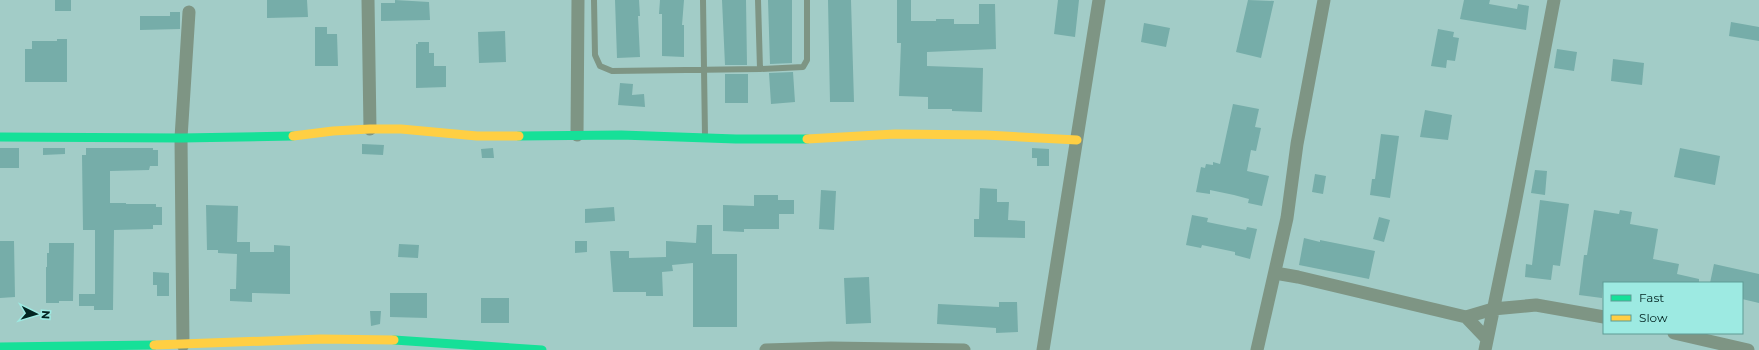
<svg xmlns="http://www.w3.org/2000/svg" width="1759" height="350" viewBox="0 0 1759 350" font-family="Montserrat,sans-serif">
<rect width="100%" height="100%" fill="#a2ccc7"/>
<path fill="#76ada9" d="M55,0H71V11H55Z
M267,0H307L308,17L267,18Z
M395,0L429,2L430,20L381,21V3H395Z
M615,0H639L640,16H638L640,57L617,58Z
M660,0H684L682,25H684V57L662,56V14H659Z
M722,0H746L747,65H725Z
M768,0H792V63L770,64Z
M828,0H851L854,102H830Z
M897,0H911V21H936V19H954V24H979V4H995L996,49L927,52V66L983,68L982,112L952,111V109H928V97L899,96L901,43H897Z
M1058,0H1079L1075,37L1054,34Z
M1248,0L1274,1L1261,58L1236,52Z
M1464,0H1490L1489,4L1517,9L1518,4L1529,6L1526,30L1460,19Z
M170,12H180V29L140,30V16H170Z
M1731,22L1759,27V41L1729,36Z
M1144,23L1170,28L1166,47L1141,42Z
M315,27H327V34H337L338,66H315Z
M1438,29L1454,32L1453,37L1459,38L1455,61L1447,60L1446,68L1431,66Z
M505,31L506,62L479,63L478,32Z
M57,39H67V82H25V49H32V41H57Z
M418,42H429V53H434V66H446V87L416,88V44H418Z
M1557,49L1577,52L1574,71L1554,68Z
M1613,59L1644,63L1642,85L1611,81Z
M793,72L795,102L771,104L769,73Z
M725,74H748V103H725Z
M620,83L633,84L632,95L644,94L645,107L618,105Z
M1233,104L1259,109L1255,127L1261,128L1256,151L1251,150L1247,171L1269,176L1262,206L1248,203L1249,199L1234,195L1210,190V194L1196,192L1201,167L1205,168L1206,164L1213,165V162L1220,164Z
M1425,110L1452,115L1448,140L1420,137Z
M1381,134L1399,136L1390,198L1370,195L1372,179H1375Z
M362,144L384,145L383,155L362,154Z
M0,148H19V168H0Z
M43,148H65V154L43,155Z
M86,148H153V150H158V166H150L149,170L110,171V203H126V204H156V207H162V225H153V229L114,230L113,310H94V306H79V294H95V230H83L82,155H86Z
M493,148L494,158H482L481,149Z
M1032,148L1049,149V166H1037V158H1032Z
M1680,148L1720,156L1715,185L1674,177Z
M1535,170L1547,171L1545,195L1531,193Z
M1315,174L1326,176L1323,194L1312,192Z
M980,188L997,189V202H1009L1008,220L1025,221V238L974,237V219H979Z
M821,190L836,191L834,230L819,229Z
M754,195H778V200H794V214H779V229H744V232L723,231V205L754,206Z
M1540,200L1569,204L1560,266L1553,265L1551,280L1525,277L1526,264L1532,265Z
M206,205L238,206L237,242H250V252H274V245L290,246V294L252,293V302L230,301V289H236L237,254L218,253V250H207Z
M614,207L615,221L585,223V209Z
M1594,210L1619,214L1620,210L1632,212L1630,224L1658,229L1653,259L1679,264L1677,274L1699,279V283H1603L1602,298L1579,295L1584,255H1587Z
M1192,215L1208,218L1207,222L1246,230L1247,227L1257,229L1250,259L1235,255V252L1202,245L1201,248L1186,245Z
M1379,217L1390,220L1384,242L1373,239Z
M697,225H712V254H737V327H693V263L672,265L673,271L662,272L663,296H646V292H613L610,251H629V258L666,257V241L696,243Z
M1304,238L1320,242V240L1375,251L1369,279L1299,265Z
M0,241H14L15,297L0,298Z
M575,241H587V252L575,253Z
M49,243H74L73,301H59V303H46V267H47V253H49Z
M399,244L419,245L418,258L398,257Z
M1714,264L1759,274V303L1742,299V283H1710Z
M153,272L169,273V296H157V285H153Z
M869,277L871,323L846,324L844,278Z
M390,293H427V318L390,317Z
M481,298H509V323H481Z
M999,302H1017L1018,332L996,333V328L937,324L938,304L999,307Z
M370,311H381L380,324L371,326Z"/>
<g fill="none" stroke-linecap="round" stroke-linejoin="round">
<path stroke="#7e9584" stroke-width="6" d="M594,0L595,55L600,66L612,71L760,69L803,67L807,60V0
M703,0L705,136
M758,0L760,69"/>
<path stroke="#7e9584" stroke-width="13" d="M368,0L370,129
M577,135L578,0
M1275,273L1298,277L1466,317L1493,309L1536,305L1604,317
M1466,317L1487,339
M1674,333L1748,350
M183,345L181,138L189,12
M766,350L831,348L964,350
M1043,350L1099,0
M1257,350L1287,218L1297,144L1324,0
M1485,350L1513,214L1554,0"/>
<path stroke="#16e098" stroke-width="9" d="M519,136L621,135L736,139H807
M0,137L181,138L293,136
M394,340L542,350
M0,347L154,345"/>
<path stroke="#ffcf43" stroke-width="9" d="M293,136L333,131L370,129H401L477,136H519
M807,139L895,134L986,135L1077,140
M154,345L321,339L394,340"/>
</g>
<rect x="1603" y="282" width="140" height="52" fill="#9deae2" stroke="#5f9b95"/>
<rect x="1611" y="295" width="20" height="6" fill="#16e098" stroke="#5f9b95"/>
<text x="1639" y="302" font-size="12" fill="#022421">Fast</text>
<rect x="1611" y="315" width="20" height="6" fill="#ffcf43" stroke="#5f9b95"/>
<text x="1639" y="322" font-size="12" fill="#022421">Slow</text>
<g transform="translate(36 314) rotate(95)" stroke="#9deae2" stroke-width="3" paint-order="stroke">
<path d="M0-3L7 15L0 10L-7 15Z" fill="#022421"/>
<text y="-6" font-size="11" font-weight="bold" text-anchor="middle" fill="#022421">N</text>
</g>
</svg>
